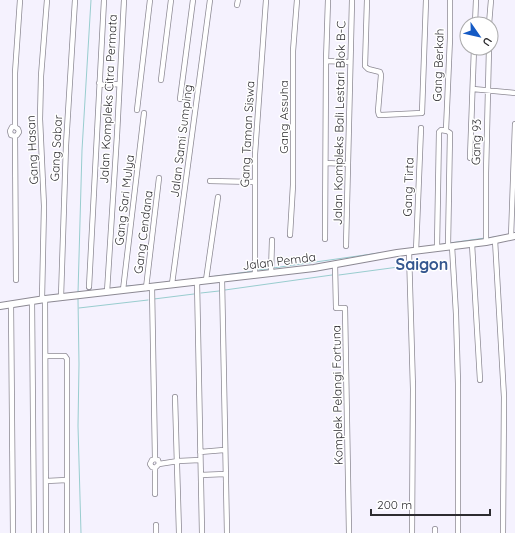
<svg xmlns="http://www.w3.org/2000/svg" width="515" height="533" viewBox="0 0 515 533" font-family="Quicksand,sans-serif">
<rect width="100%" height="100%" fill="#f5f2fe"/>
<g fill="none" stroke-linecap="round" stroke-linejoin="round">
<path stroke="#99cdcf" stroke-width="1" d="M488,238L507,235
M450,243L485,238
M438,245L445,244
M413,265L430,262
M273,268L379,253
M257,270L270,269
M339,275L406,266
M210,277L254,271
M176,281L203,278
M149,284L169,282
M127,286L143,285
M225,290L332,275
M78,293L82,150L91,0
M201,293L219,291
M78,299L79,364L78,426L81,533
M154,299L194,294
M79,308L148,300"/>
<defs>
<path id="minor" d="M367,0L365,66L368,69L380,72L381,75L378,111L379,115H381L422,113L426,0
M237,5L238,0
M475,24L476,0
M489,24L491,0
M326,61L350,62
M161,80L171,0
M99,83L103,85L119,84
M473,89L515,93
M180,99L193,0
M137,110L150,0
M15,127V73L20,0
M446,130L450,38V0
M15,136L11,135L10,131L12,127H15L18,129L19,132L17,135L15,136L16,280
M470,158L474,48
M326,163L348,164
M210,181L255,182
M290,235L293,185V51L297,0
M511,237L515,124
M325,239L326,61L328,0
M495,240L504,397L503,533
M486,242V173L489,48
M472,244L480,380
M346,246L352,0
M452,246L456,314L458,384V533
M437,247L439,132L441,130L447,131L450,133L448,246
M416,251L421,128
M409,252L413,389L412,533
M335,264L336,308H345L349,533
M271,273L272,240
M255,275V154L266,0
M222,279L227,533
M206,280L218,197
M197,281L202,533
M172,284L210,0
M89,287L104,0
M152,287L155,459L158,460L159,464
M146,288L159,178
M123,290L144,113
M107,292L117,135L124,0
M61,297L66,145L75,0
M42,299L44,206L40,119L41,76L47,0
M45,299L46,533
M32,301L34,533
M11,304L13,533
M46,356H65L67,359V533
M175,397L179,533
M200,452L224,450
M155,459L152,460L150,464L152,467L155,468
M201,475L225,474
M46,481L67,480
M155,494V468L159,464L178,461L200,460
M156,525V533
M435,533V529"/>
<path id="tertiary" d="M0,306L45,299L314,268L397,253L486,242L515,236"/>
</defs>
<use href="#minor" stroke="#8c8993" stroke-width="6"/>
<use href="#tertiary" stroke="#8c8993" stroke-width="8"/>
<use href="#minor" stroke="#fff" stroke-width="4.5"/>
<use href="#tertiary" stroke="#fff" stroke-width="6"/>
</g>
<g text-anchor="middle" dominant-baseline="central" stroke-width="3" stroke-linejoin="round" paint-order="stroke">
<g font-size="12" fill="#2d2c30" stroke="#fff">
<text transform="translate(438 65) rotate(-88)">Gang Berkah</text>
<text transform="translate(108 99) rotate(-87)">Jalan Kompleks Citra Permata</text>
<text transform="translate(283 117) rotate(-90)">Gang Assuha</text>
<text transform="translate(339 123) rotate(-89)">Jalan Kompleks Bali Lestari Blok B-C</text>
<text transform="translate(247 134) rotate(-87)">Gang Taman Siswa</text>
<text transform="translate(181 141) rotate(-83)">Jalan Sami Sumping</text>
<text transform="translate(476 142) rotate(-89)">Gang 93</text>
<text transform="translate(56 148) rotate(-87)">Gang Sabar</text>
<text transform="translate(32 150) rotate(-93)">Gang Hasan</text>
<text transform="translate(408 187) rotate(-88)">Gang Tirta</text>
<text transform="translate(124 200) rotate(-83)">Gang Sari Mulya</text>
<text transform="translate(143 232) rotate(-83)">Gang Cendana</text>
<text transform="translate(279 261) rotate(-7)">Jalan Pemda</text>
<text transform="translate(337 395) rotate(-91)">Komplek Pelangi Fortuna</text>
</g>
<g font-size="16" font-weight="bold" fill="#35578f" stroke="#fff">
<text x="422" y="264">Saigon</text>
</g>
</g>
<g transform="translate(479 36) rotate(124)"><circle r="19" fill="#ffffff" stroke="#ababac"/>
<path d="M0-3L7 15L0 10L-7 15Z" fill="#145ac5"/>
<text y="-6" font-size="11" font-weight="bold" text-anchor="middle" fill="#2d2c30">U</text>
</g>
<path d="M371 509v6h119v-6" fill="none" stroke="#2d2c30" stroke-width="2"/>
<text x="377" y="509" font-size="12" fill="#2d2c30" stroke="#ffffff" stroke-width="3" paint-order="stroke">200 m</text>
</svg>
